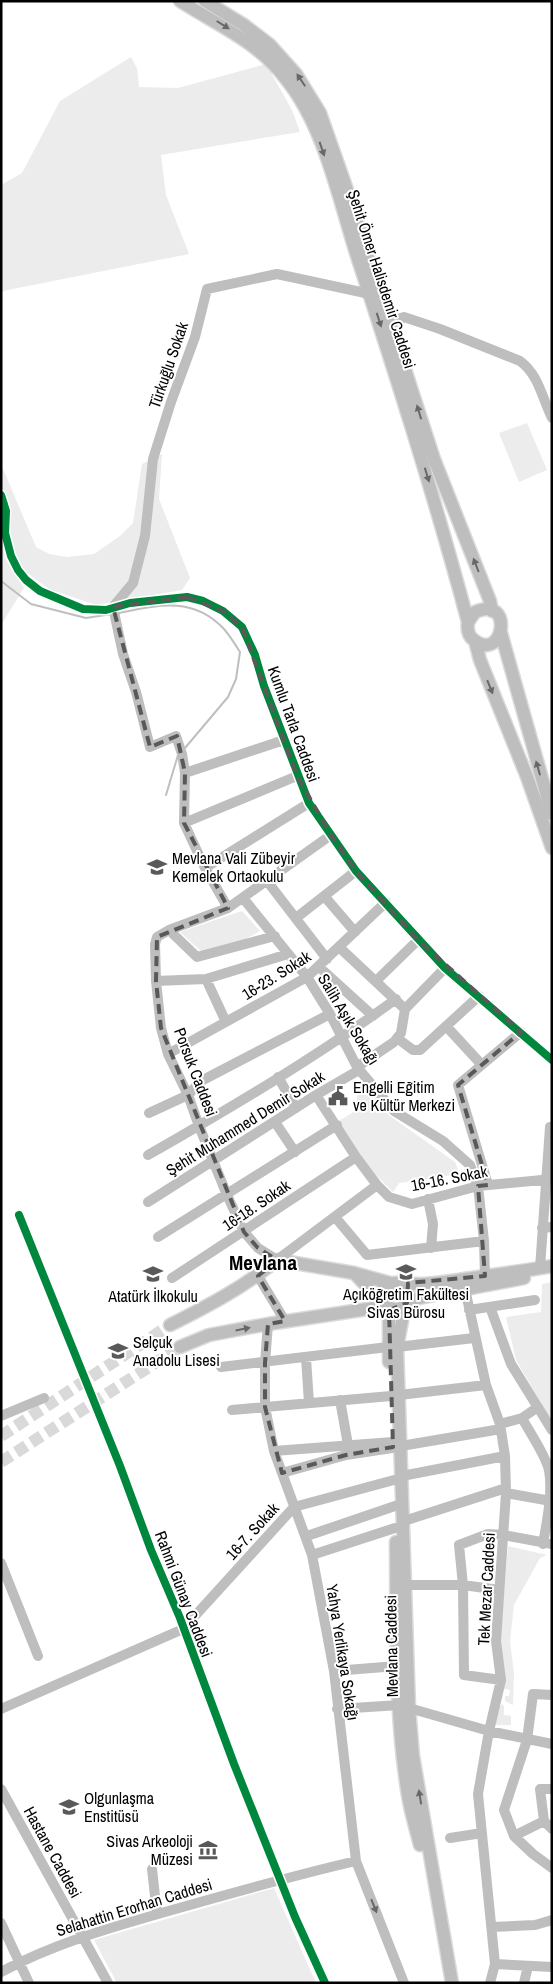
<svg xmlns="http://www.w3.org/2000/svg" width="553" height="1984" viewBox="0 0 553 1984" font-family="'Archivo Narrow',sans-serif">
<rect width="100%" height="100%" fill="#fff"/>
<path fill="#ececec" d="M131,57L137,68L139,87L178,88L266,64L292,110L300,132L161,155L166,195L189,254L3,291L1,295V185L22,173L60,101Z
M527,423L547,470L519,482L499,433Z
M162,454L159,499L190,578L182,590L96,605L49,589L4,556L24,588L1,625V464L36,547L49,554L67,557L94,554L120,536L133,523L142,464Z
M242,911L260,931L242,941L202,952L180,932Z
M365,1091L390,1116L455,1162L460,1174L399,1183L393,1192L362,1161L337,1122L357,1110V1096Z
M552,1282V1422L516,1360L506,1317L541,1312L542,1284Z
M508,1546L547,1555L540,1558L514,1605L510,1641L514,1674L513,1705L505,1701V1696H509L510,1690L504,1689L505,1674L500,1641Z
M502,1704L504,1706V1715L511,1716V1725H496C494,1717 496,1711 502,1704Z
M274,1888L316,1983H117L94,1940Z"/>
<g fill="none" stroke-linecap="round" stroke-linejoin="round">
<path stroke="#bfbfbf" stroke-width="2" d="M1,581L31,604L86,618L112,614
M119,613C158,605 193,596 224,629C230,636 235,644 240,652L236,679L228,697L185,748
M166,795L178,755"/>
<path stroke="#d9d9d9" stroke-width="12" stroke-dasharray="12 6" stroke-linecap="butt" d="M1,1436L170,1325
M1,1462L180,1347"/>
<defs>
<path id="major" d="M180,1C219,26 257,41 286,79C324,126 338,196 356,253C396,376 435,498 468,622C467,629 468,636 474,640C504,664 515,594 475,612L468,622
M205,1L244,25L270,45L296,74L320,113L345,184L434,459L490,601L492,611
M501,633L552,814
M475,641L480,660L527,777L552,848
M356,1275L370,1290L382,1298
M401,1283L408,1291V1301C390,1328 362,1279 402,1283C425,1286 449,1281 472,1278C498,1274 525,1271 552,1266
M407,1303L419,1298L524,1278
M405,1305L397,1347L409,1708L413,1756L452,1983
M389,1307V1362
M170,1325C208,1306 244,1287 277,1260L354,1273L390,1283
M180,1347L209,1335L268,1324L387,1306
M396,1542C397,1628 394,1716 409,1801C412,1816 416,1830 420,1845"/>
</defs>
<use href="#major" stroke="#dbdbdb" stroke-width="15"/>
<path stroke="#bebebe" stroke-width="10" d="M390,322L404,317L440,329L520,361C539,375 542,398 552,418
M1,495L6,511L5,533L11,556L18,570L26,580L40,591L83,609L106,610L130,603L187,597L203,601L223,611L242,627L255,655L264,686L309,803L356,871L445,968L552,1060
M185,773L284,740
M184,823L297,776
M331,835L228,908L169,930L157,937L155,944L156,981L161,1028L168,1054L188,1095L199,1126L227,1195L244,1232L258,1248L277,1260L377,1185
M205,868L309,803
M267,881L327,959
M325,897L355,932
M243,898L307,977L330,1014L357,1067L394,1111L443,1141L470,1165L478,1186L484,1241L485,1276
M228,908L205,868L184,823L185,773L182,754L176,736L150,747L136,692L123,654L113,607L133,583L145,536L153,459L171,402L195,337L207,289L277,274L370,294
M296,918L356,871
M169,930L197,957L275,936
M339,947L405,1009L401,1033L394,1042L357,1067
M319,967L373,1016
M206,979L226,1022
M377,980L418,940
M156,981L206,979L288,954
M405,1009L445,968
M446,1026L481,1064
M397,1038L413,1050H420L479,996
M168,1054L307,977L386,902
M278,1077L296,1108
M316,1095L356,1157L377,1185L389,1197L412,1204L478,1186L552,1179
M149,1113L188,1095L201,1081L330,1014
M275,1122L295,1152
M148,1155C232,1107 318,1056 396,999
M488,1185L458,1085L521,1032
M428,1199L433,1224L431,1248
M148,1202L316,1095L359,1070
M19,1215L120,1466L151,1550L180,1618L234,1764L295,1917L325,1983
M335,1217L367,1255L484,1241
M542,1228L552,1227
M158,1237L337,1125
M540,1268L550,1127H552
M258,1276L285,1321
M172,1278L356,1157
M465,1289L486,1385L500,1424L505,1456L506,1493L496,1641L501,1680L489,1731L478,1794L495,1964L490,1983
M490,1307L511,1364L552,1430
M469,1310L535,1300
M268,1324L265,1363V1407L274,1451L312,1555L334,1671L356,1861L404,1983
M397,1347L474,1338
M306,1358L309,1403
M221,1367L388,1347
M399,1395L486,1385
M340,1400L348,1445
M232,1410L391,1396
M1,1416L44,1398
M522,1418C530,1433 545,1454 549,1470C553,1494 547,1520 543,1544
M500,1424L522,1418L538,1407
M401,1446L501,1429
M274,1451L393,1442
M282,1473L346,1455L392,1448
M402,1476L505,1456
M506,1493L551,1501
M404,1521L506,1488
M307,1536L395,1506
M312,1555L395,1528
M1,1563L38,1656
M406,1585H463L499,1590
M334,1671L397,1666
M501,1680L464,1675L463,1585L459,1545L488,1534L503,1535L552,1544
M552,1695L533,1694L527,1740L504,1810L514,1836L533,1854L552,1868
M409,1708L489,1731L552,1744
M1,1709L183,1629L294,1507L394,1480
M337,1709L400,1705
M1,1789L108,1983
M552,1789H540L544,1821L552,1829
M514,1836L544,1821
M450,1838L482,1833
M152,1869L157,1914
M1,1923L29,1983
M492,1927L535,1925L552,1920
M495,1964L552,1967
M1,1972C53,1944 109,1928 165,1912C228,1894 291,1876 356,1861
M524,1983L528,1966"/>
<use href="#major" stroke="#bebebe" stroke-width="12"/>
<defs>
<path id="cycleway" d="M1,495L6,511L5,533L11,556L18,570L26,580L40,591L83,609L106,610L130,603L187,597L203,601L223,611L242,627L255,655L264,686L309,803L356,871L445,968L552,1060
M19,1215L120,1466L151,1550L180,1618L234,1764L295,1917L325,1983"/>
</defs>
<use href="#cycleway" stroke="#fff" stroke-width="11"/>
<use href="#cycleway" stroke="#00873e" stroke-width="8"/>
</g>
<defs><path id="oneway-solid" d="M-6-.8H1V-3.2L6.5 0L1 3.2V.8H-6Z" transform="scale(1.25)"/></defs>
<g fill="#686868">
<use href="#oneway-solid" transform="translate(223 25) rotate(32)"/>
<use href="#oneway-solid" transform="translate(301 80) rotate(-124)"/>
<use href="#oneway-solid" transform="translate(322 149) rotate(71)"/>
<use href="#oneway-solid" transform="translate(379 320) rotate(72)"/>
<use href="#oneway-solid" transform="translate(419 412) rotate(-107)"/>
<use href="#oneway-solid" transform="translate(427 475) rotate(73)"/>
<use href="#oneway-solid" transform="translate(476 565) rotate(-111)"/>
<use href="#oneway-solid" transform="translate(490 687) rotate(68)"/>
<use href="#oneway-solid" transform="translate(538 768) rotate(-106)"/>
<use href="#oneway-solid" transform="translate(243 1329) rotate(-11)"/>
<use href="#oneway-solid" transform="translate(420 1797) rotate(-99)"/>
<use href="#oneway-solid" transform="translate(374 1906) rotate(68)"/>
</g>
<path fill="none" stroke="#595959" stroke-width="4" stroke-dasharray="10 6" stroke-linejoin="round" d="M187,597L223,611L242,627L297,776L331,835L356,871L418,940L521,1032L458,1085L488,1185L478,1186L485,1276L408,1283L407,1303L389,1310L393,1447L346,1455L282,1473L265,1407V1363L268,1324L285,1321L258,1276L277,1260L258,1248L244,1232L161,1028L156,981L157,937L228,908L184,823L185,773L177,736L150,747L113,607Z"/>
<defs>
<symbol id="school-bare" viewBox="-9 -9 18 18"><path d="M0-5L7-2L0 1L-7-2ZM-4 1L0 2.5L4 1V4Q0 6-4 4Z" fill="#595959" stroke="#fff" stroke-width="2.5" paint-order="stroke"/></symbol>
<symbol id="civic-bare" viewBox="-9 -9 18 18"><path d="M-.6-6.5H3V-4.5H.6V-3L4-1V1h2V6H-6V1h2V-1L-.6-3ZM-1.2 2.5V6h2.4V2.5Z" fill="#595959" stroke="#fff" stroke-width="2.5" paint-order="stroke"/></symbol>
<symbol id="university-bare" viewBox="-9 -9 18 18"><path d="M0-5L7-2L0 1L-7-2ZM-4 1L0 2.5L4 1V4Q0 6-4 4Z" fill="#595959" stroke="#fff" stroke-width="2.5" paint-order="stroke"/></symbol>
<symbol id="museum-bare" viewBox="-9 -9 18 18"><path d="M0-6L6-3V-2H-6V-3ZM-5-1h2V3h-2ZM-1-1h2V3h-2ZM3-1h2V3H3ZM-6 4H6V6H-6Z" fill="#595959" stroke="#fff" stroke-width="2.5" paint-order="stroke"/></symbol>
</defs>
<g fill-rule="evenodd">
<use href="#school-bare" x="143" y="853" width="28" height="28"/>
<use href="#civic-bare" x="324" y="1082" width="28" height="28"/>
<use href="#university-bare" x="392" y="1258" width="28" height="28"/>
<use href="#school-bare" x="139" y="1260" width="28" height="28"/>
<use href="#school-bare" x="104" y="1337" width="28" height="28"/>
<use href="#school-bare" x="55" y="1793" width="28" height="28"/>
<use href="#museum-bare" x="194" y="1836" width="28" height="28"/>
</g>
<g text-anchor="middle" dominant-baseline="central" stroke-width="4" stroke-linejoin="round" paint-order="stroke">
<g font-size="16" fill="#000" stroke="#fff">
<text transform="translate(382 279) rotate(72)">Şehit Ömer Halisdemir Caddesi</text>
<text transform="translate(168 365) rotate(-71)">Türkuğlu Sokak</text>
<text transform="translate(294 724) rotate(70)">Kumlu Tarla Caddesi</text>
<text transform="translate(276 975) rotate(-32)">16-23. Sokak</text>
<text transform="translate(349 1019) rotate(59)">Salih Aşık Sokağı</text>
<text transform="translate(196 1072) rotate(69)">Porsuk Caddesi</text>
<text transform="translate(245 1123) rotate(-32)">Şehit Muhammed Demir Sokak</text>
<text transform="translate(449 1178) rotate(-11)">16-16. Sokak</text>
<text transform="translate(256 1205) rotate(-34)">16-18. Sokak</text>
<text transform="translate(252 1531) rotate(-48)">16-7. Sokak</text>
<text transform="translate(486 1589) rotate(-87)">Tek Mezar Caddesi</text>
<text transform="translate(184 1594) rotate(69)">Rahmi Günay Caddesi</text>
<text transform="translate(391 1646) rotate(-91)">Mevlana Caddesi</text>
<text transform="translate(343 1652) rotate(81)">Yahya Yerlikaya Sokağı</text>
<text transform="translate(53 1852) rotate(61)">Hastane Caddesi</text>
<text transform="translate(134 1907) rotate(-17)">Selahattin Erorhan Caddesi</text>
</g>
<g font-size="16" fill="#000" stroke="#fff" text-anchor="start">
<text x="172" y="858">Mevlana Vali Zübeyir<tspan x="172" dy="18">Kemelek Ortaokulu</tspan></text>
<text x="353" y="1087">Engelli Eğitim<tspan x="353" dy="18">ve Kültür Merkezi</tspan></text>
<text x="406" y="1294" text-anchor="middle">Açıköğretim Fakültesi<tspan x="406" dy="18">Sivas Bürosu</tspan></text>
<text x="153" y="1296" text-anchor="middle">Atatürk İlkokulu</text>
<text x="133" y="1342">Selçuk<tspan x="133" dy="18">Anadolu Lisesi</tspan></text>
<text x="84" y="1798">Olgunlaşma<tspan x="84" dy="18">Enstitüsü</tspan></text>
<text x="193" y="1841" text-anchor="end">Sivas Arkeoloji<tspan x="193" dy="18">Müzesi</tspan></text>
</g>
<g font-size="21" font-weight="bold" fill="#000" stroke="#fff">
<text x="263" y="1262">Mevlana</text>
</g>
</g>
<rect width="553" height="1984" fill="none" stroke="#000000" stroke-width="5"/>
</svg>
